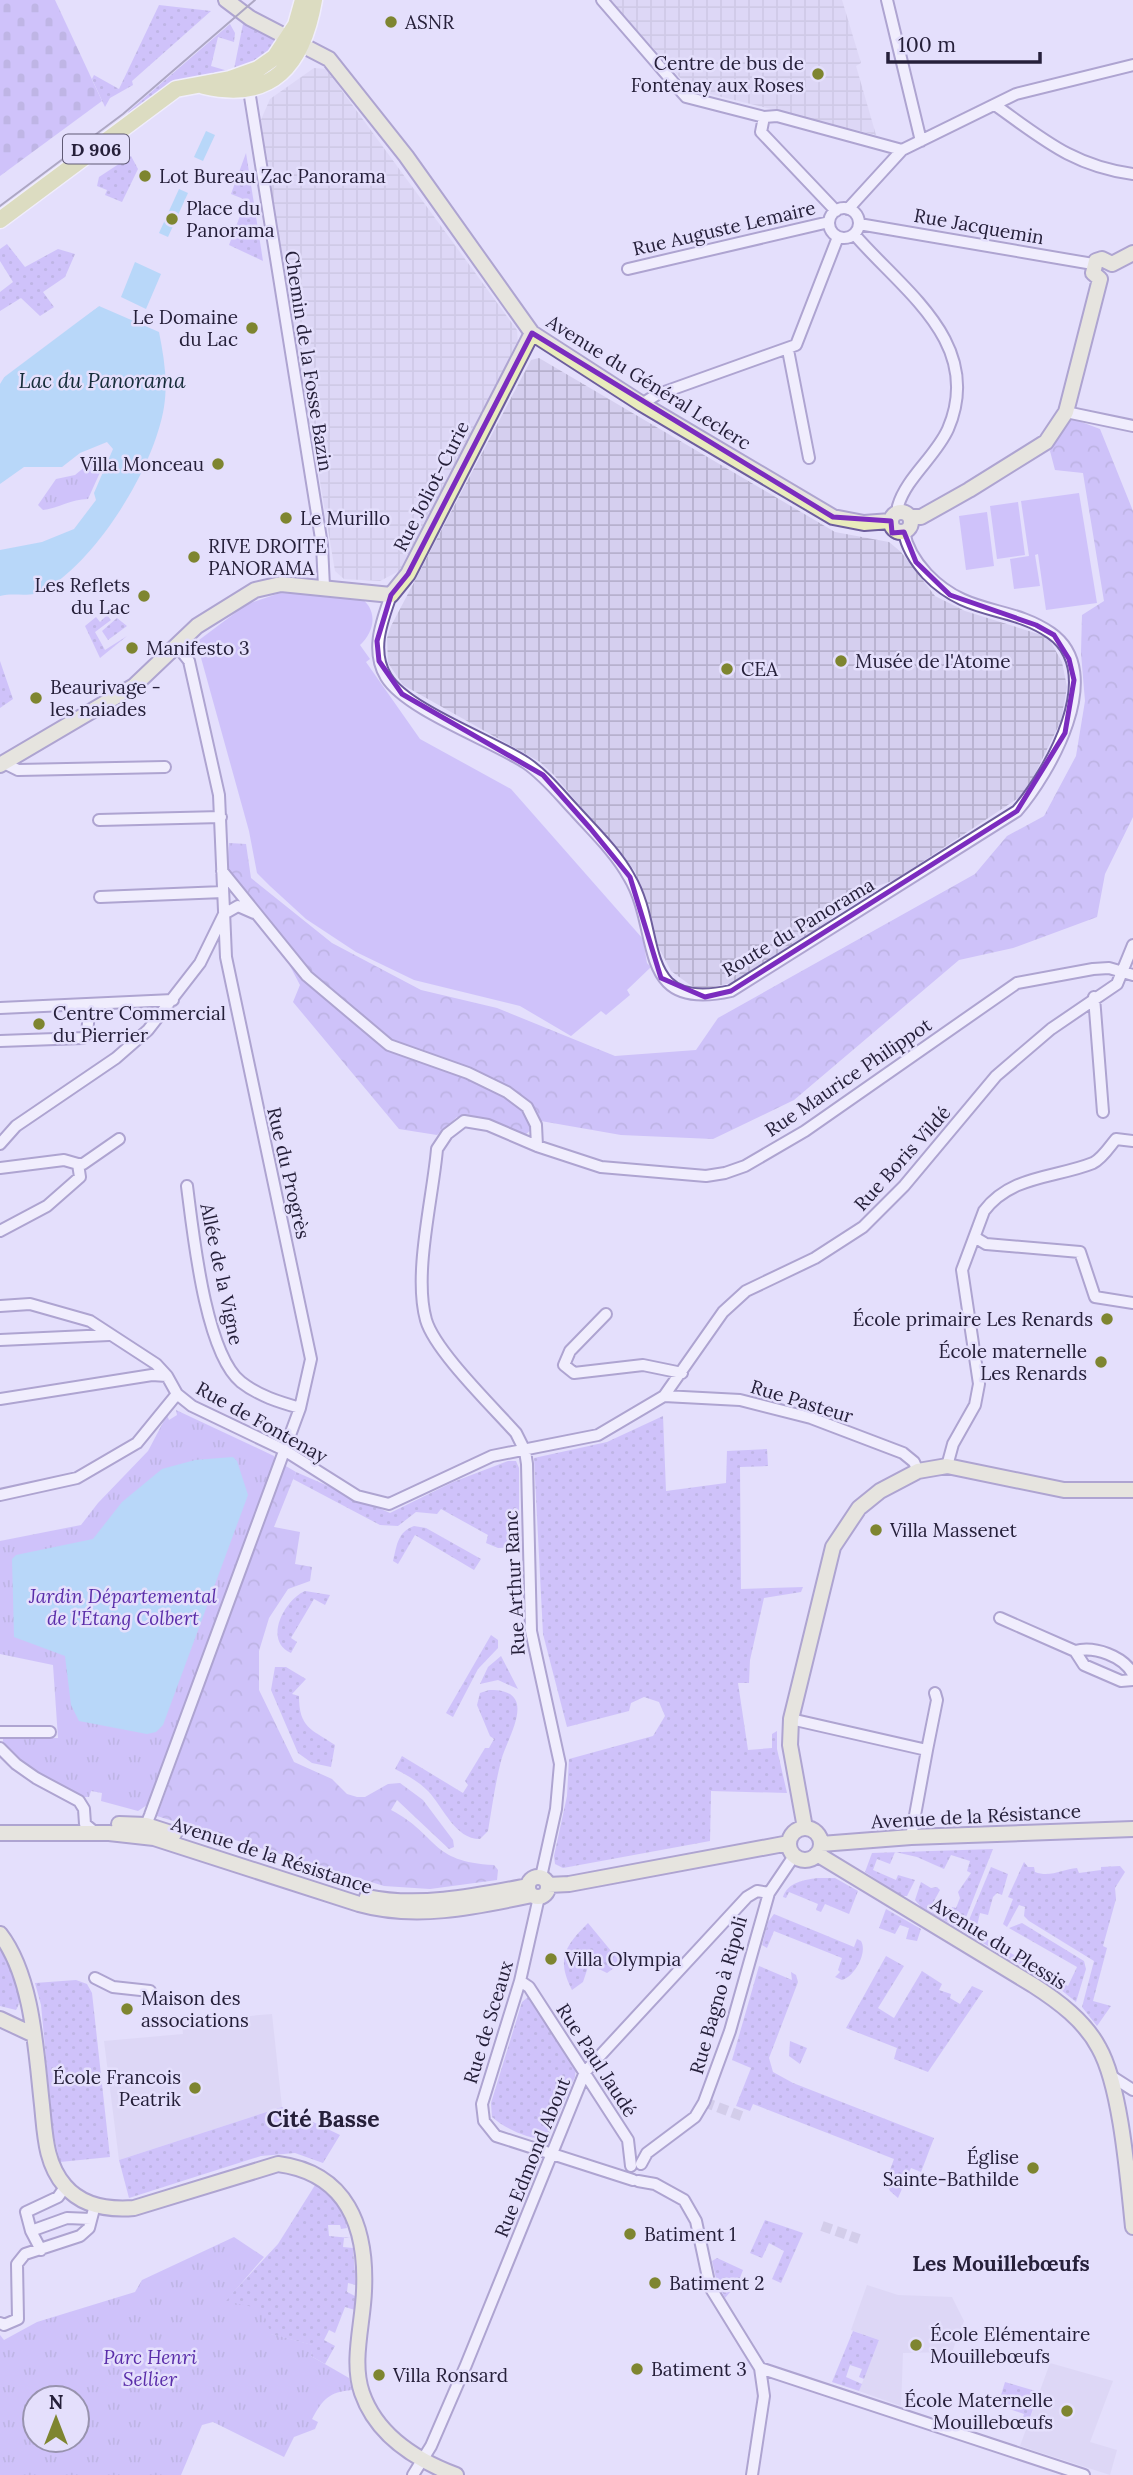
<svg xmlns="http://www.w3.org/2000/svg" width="1133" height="2475" viewBox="0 0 1133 2475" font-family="Lora,serif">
<defs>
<pattern id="industrial-grid" width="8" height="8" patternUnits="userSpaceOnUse" patternTransform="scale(1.75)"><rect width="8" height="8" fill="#d5cfef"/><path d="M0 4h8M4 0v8" fill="none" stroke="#b7b1ce"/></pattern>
<pattern id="grass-dots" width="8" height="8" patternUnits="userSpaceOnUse" patternTransform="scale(1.75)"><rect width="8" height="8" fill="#b5a1f9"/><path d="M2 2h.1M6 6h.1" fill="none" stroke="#9383cb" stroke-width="1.8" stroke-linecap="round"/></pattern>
<pattern id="forest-crowns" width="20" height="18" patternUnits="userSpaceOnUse" patternTransform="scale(1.75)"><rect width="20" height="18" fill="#b39ff6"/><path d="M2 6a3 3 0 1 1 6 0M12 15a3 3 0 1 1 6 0" fill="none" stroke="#9181c8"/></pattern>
<pattern id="cemetery-stones" width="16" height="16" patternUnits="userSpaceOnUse" patternTransform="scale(1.75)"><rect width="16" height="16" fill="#b5a1f9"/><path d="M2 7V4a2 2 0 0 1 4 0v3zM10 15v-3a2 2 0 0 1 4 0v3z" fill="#9383cb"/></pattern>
<pattern id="park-tufts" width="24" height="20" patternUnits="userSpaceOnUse" patternTransform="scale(1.75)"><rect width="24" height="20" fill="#b5a1f9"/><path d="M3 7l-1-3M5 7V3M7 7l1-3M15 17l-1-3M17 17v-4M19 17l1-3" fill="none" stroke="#9383cb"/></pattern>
</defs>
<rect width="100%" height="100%" fill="#e4dffc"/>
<path fill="#d5cfef" d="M272,2014L282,2107L119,2160L104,2041L183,2034L182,2022Z
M867,2285L898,2295L952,2297L964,2321L952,2352L903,2353L901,2406L859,2391L879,2340L851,2330Z
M1050,2363L1113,2381L1090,2442L1117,2450L1110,2475L1020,2446Z"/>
<path fill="url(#industrial-grid)" d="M610,0H842L861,63L856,66L876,135L706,93L680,78Z
M314,68L326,69L517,330L518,344L401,570L380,581L344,579L335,571L260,122L270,99Z
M539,358L835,532L889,542L901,552L935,596L965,611L1048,637L1062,662L1067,687L1061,721L1030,784L1020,797L895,880L860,892L825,924L732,983L708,988L693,987L671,971L659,948L635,871L554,775L540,762L403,685L388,663L387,638L391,626L531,360Z"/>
<path fill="url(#grass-dots)" d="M159,5L211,11L132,81L133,85L110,98L105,107L92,79L94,75L119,89Z
M244,19L277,37L278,44L257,64L233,74Z
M230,24L235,33L234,42L218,37L211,66L228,71L227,75L130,115L128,112Z
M246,153L263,261L229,245L246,200L231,194Z
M131,156L138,169L122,202L105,195L107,190L97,186L99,177Z
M7,244L25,267L58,249L75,254L65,277L43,292L54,307L40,316L21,298L0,311V292L13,282L0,261V249Z
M107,615L111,620L95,632L105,650L127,636L100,658L85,626L96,617L100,622Z
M117,618L127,626L108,640L102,631Z
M0,661L13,699L0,708Z
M663,1416L666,1491L726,1483L727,1451L767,1449L768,1466L740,1467L741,1589L803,1587L801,1592L764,1598L750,1660L749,1683H738L748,1750L772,1748V1734L777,1731V1749L787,1793L711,1791L710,1841L563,1868L555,1864L554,1856L567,1796L569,1759L653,1736L665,1716L659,1702L644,1697L631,1703L629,1711L567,1727L543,1634L534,1458L607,1442Z
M508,1461H516L519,1468V1547L498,1548L486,1543L488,1535L441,1509L437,1514L416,1512L398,1526L380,1525L293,1479L296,1472L390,1513L453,1482Z
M414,1526L426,1528L481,1559L474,1570L415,1535L398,1564L393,1561C397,1546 397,1532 414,1526Z
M305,1591L330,1595L325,1605L314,1599L291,1638L297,1642L291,1653C263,1641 284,1600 305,1591Z
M491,1635L498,1640V1648L478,1669L453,1717L446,1713Z
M501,1656L518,1689L498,1680L480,1684L488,1667Z
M275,1667H286L306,1679L292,1694L299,1696C299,1728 311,1729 335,1745L331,1767L312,1763L298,1753L271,1690Z
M489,1690C541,1689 507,1737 501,1761C495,1784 492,1808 488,1831L480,1839C455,1839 444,1808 428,1791C419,1782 407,1775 395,1769L402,1756L463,1793L468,1785L465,1781L485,1748H489L494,1739L490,1736L477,1705L480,1693Z
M993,1849L961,1930L921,1907L915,1900L921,1882L931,1888L937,1887L940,1890L929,1910L949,1915L952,1907L956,1908L960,1898L958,1892L971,1873L967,1871L970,1861L951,1855L944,1869L917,1857L895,1852L890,1864L877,1859L873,1870L896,1880L898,1875L915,1880L907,1896H901L865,1872L872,1853Z
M1024,1862L1028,1867H1034L1035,1872C1050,1878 1063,1869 1077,1868L1079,1873L1101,1870V1867L1120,1866L1125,1872L1115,1888L1116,1899L1103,1946L1107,1948L1093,2001L1111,2006L1097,2026L1082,2007L1094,1961L1029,1921L1024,1916L1025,1907L1019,1905L1007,1927L1003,1924L1013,1899L1008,1897Z
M991,1867L1008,1874L1002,1895L997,1893L993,1897L988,1915L980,1913L976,1930L979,1935L1068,1986L1077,1967L1009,1928L1022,1923L1084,1961L1086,1969L1076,2002L1055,1985L964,1932Z
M817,1878H835L858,1891L849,1914L825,1904L821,1912L816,1910L818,1904L789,1892L786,1898L783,1897C788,1882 804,1880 817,1878Z
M886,1909L921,1929L917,1941L906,1939L909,1928L900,1925L895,1934L879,1928Z
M774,1914L854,1947L857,1939L861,1941C868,1953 854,1977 842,1980L835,1977L840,1972L838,1970L842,1958L774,1931L767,1948L762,1945L768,1922Z
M588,1923L621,1963L607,1973L589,1964L583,1982L572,1990C556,1959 565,1946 588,1923Z
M0,1948C9,1963 27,1994 16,2010L0,2006Z
M886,1956L904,1966L878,2008L894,2018L922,1971L942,1984L939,1990L951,1994L950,1998L960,2004L972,1986L983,1991L928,2072L894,2059L897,2048L846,2028Z
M759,1966L792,1980L791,1972L796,1975L798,1982L769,2058L773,2072L793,2083L934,2138L921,2172L911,2168L898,2198L890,2191L886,2181L894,2159L753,2104L750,2111L736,2106L751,2068L732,2060Z
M76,1980L87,1984L92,1993L110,2157L60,2162L53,2132L41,2005L35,1983Z
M528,1997L576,2068L575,2077L547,2139C530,2140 504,2128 492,2117L491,2103L522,2002Z
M790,2041L807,2048L800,2064L789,2056Z
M282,2107L340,2135L323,2163L295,2153L261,2156L129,2198L119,2160Z
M317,2182C332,2196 344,2208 347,2228L341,2229L340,2225H328L329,2236L351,2238H344L343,2247L353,2248L356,2285L348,2283L347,2292L355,2296V2310L345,2307L335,2333L329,2330L324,2340L335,2346L325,2364L311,2356L312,2345L270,2334L225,2301L278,2244Z
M765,2220L803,2233L781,2283L772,2279L784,2251L769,2243L762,2258L750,2253Z
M717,2258L743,2270L738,2283L725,2298L717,2283L712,2261Z
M853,2331L879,2340L864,2379L859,2377L862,2369L850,2365L846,2377L862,2384L859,2391L832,2382Z
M1005,2382L1039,2392L1026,2429L1020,2427L1024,2414L998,2405Z"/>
<path fill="url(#forest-crowns)" d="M1068,417L1100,429L1133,511V817L1105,874L1097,917L1013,948L959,960L794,1100L713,1139L621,1135L541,1121L525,1135L457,1117L437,1135L399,1129L293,1002L300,985L268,924L227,871L229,843L246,844L251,878L332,943L421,990L497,1008L615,1056L696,1050L718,1018L975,874L1007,836L1044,816L1076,756L1085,701L1081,653L1082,615L1104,601L1083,473L1055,470L1050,451Z
M284,1465L296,1472L274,1527L300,1532L295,1564L312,1567L310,1581L288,1589L269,1618L259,1651V1690L294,1762L332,1779L347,1794L357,1797H365L388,1784L400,1783L423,1800L453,1840L454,1847L449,1849L397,1800L391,1810C439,1835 429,1862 494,1865L498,1870L497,1880L430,1889L384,1886L157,1816Z"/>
<path fill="url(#cemetery-stones)" d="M0,0H55L102,101L0,176Z"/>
<path fill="url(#park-tufts)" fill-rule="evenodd" d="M92,461L102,468L88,499C71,499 59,508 43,510L38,505L56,479L75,475Z
M176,1410L274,1456L275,1460L147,1805L138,1811L101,1801L102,1793L91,1791L89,1797H84C53,1783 27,1769 3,1744V1738H58L53,1665L0,1654V1541L81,1525L98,1503L148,1451L167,1415L169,1420L177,1415Z
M234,2237L264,2257L226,2301L262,2309L271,2334L313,2345L311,2356L349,2378L352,2390C329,2392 323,2399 312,2419L318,2422L315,2429L294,2437L284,2457L213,2422L202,2425L181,2475H0V2335L4,2340L37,2322L135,2292L142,2280ZM35,2398H77V2440H35Z"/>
<path fill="#b5a1f9" d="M1079,493L1097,603L1046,610L1038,554L1035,555L1040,586L1014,589L1010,559L1029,556L1021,501Z
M1018,502L1025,555L997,559L990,506Z
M987,512L994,566L966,570L959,516Z
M280,593L358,596C378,608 376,630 360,645L370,659L366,662L420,739L511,789L643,939L647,963L651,967L627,990L630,995L606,1015L601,1011L571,1036L520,1006L414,980L356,952L306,919L270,886L257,873L249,831L198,647L199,640L247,604Z"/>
<path fill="#84cef6" d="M206,131L215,135L203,161L194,157Z
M179,189L188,193L168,237L159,233Z
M135,262L161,274L146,309L121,297Z
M99,306L159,332C164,357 168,382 164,407C154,468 99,556 47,589C31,599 16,592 0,596V550L42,542L74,529L96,500L94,493L113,449L107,442L80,453L62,467H24L0,484V384L8,371Z
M233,1457L237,1461L248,1495L163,1725L156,1732L147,1734L79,1721L71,1705L65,1656L14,1637L12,1559L16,1555L93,1539L122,1502L162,1469L195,1460Z"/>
<path fill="#e4dffc" d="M96,304L99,306L3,378L0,375Z"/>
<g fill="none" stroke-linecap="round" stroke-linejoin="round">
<path stroke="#beb9d5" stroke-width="10" stroke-dasharray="10 5" stroke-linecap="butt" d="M704,2102L744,2117
M822,2226L859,2239"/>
<defs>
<path id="street" d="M602,0L686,97L764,117L777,116L902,150
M887,0L921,141
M248,84L322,545L324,587
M995,105C1043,139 1073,166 1133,174
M764,117L761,132L836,211
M829 223a15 15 0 1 1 30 0a15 15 0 1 1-30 0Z
M848,209L902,150L1016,94L1133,65
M859,224L1093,264
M854,234C902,290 985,343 948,429C936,456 906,478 898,506L902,512
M628,269L829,222
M788,350L809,458
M642,404L656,395L796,345L838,237
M1066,412L1133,426
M391,595C382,621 370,650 386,677C406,710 491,740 526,763C545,776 559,794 575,811C593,831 616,853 629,877C662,932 634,1013 731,991L1017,811C1049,774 1108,673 1051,633C1009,604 968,617 927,574C916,562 907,549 904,532
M4,763L18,770L165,767
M99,820L221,817
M222,871L307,976L389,1045L468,1073L507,1092L527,1107L536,1125L537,1146
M100,897L223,892
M1094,997L1103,1112
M0,1008L173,1000
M0,1041L83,1038L87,1033L90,1004
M0,1144L16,1126L116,1058L148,1030L200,963L224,914L238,906L254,913
M78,1164H83L119,1139
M0,1168L64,1160L78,1164
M187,1186C193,1232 205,1353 241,1382C259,1396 279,1402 300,1408
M0,1231L47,1206L80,1177L78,1164
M976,1238L986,1244L1080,1252L1095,1297L1133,1303
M0,1306L30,1304L90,1321L156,1364L167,1376L177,1394L192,1406L284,1450L357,1496L389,1504L492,1456L598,1435L664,1396L723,1312L746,1291L815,1258L863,1227L904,1186L996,1076L1051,1029L1117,984L1133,945
M606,1314L570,1351L564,1365L574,1373L643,1365L682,1373
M0,1340L109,1335
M664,1396L740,1400L811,1418L903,1453L914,1462L918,1471
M0,1399L152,1375L167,1376
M947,1466L953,1444L975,1405L979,1384L962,1270L984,1211C1011,1175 1056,1178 1093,1163C1102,1159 1110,1146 1116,1139L1133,1141
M0,1495L77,1478L137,1443L177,1394
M1000,1618L1075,1651L1084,1665L1121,1681L1133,1680
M1075,1651C1095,1646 1123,1656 1133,1674
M791,1719L927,1750L911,1837
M0,1732H50
M0,1748L16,1764L36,1778L79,1801L84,1809L85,1824L96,1833
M927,1750L937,1700L935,1693
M140,1829L146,1825L150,1815L300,1408L311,1359L226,957L219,795L189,661L177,646
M541,1877L556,1809L560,1764L531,1631L527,1464L525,1451L516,1433C493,1407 435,1351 426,1320C413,1274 433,1197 437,1149L447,1134L464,1121L488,1125L537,1146L601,1167L706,1176L725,1173L745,1166L805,1131L1017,983L1093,969L1109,968L1133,975
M539,1897L520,1981L482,2104L484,2121L496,2136L633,2180
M95,1978L113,1987L150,1991
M520,1981L529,1987L628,2140L631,2166
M1111,2076L1133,2090
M641,2164L647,2153L695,2117L704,2102L730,2031L769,1893
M638,2181L655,2184L684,2200L696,2221L710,2287L760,2368L764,2396L752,2475
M31,2231L67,2218L91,2219
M41,2250L31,2231L26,2212L58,2197L65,2187
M0,2323L4,2325L18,2319L17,2264L25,2254L80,2236L89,2228L95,2205
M760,2368L1084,2475
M413,2475L431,2446L466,2365L585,2072L747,1897L757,1891L769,1893L794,1856"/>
<path id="secondary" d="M226,0L250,18L329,59L406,156L532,333L642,404L833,517L864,523L891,521
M1112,264L1133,253
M1100,279L1093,273L1096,261L1102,259L1112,264
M891 522a10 10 0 1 1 20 0a10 10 0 1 1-20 0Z
M911,517H921L969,490L1046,442L1066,412L1100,279
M0,765L134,686L197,626L255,590L281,584L391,595L408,574L532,333
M119,1824L146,1825L174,1834
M805,1828L790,1745L791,1719L833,1547L859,1508L880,1491L918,1471L947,1466L1064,1490H1133
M789 1844a16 16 0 1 1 32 0a16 16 0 1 1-32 0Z
M0,1833H109L154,1838L359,1904C416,1920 475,1907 532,1895
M821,1844L911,1837L1133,1829
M817,1854L1033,1985C1058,2001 1085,2021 1099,2048C1121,2087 1128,2180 1133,2227
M528 1887a10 10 0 1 1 20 0a10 10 0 1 1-20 0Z
M548,1885L569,1884L789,1843
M367,1897C419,1908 476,1896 528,1886
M0,1934C33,1977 36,2052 42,2105C45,2133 45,2163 65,2186C82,2206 109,2210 134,2208L278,2164C347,2173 367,2227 364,2291C363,2323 351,2362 362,2393C377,2436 416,2460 456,2475
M0,2019L32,2034"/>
<path id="primary" d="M204,86C273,102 303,64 314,0
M0,220L176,89L230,79L258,69L275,57L296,25L303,0"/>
</defs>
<use href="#street" stroke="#6d5e9d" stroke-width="14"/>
<use href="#secondary" stroke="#6d5e9d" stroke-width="18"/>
<use href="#primary" stroke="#fff" stroke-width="19"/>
<use href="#street" stroke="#fff" stroke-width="10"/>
<use href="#secondary" stroke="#e9ecbc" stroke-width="14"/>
<use href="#primary" stroke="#d3d97a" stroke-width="16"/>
<path stroke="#6b6580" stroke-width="2" d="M0,206L123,114L255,0"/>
</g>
<path d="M0 0H1133V2475H0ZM532,333L833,517L891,521L892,533L904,532L916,562L950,595L1036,625L1054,635L1069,659L1074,680L1065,733L1017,811L731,991L705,997L661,978L630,877L590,828L543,775L402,694L379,661L377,641L391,595L408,574Z" fill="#e4dffc" fill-opacity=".55" fill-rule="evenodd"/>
<path fill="none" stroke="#7b2cbf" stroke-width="5" stroke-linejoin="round" d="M532,333L833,517L891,521L892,533L904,532L916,562L950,595L1036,625L1054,635L1069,659L1074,680L1065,733L1017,811L731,991L705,997L661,978L630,877L590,828L543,775L402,694L379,661L377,641L391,595L408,574Z"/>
<g fill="#7e8530" stroke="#e4dffc" stroke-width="2.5">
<circle cx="391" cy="22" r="7"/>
<circle cx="818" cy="74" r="7"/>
<circle cx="145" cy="176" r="7"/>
<circle cx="172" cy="219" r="7"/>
<circle cx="252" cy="328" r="7"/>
<circle cx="218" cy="464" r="7"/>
<circle cx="286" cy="518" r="7"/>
<circle cx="194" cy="557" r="7"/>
<circle cx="144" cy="596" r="7"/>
<circle cx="132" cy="648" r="7"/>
<circle cx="841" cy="661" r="7"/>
<circle cx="727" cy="669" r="7"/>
<circle cx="36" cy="698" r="7"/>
<circle cx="39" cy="1024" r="7"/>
<circle cx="1107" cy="1319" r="7"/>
<circle cx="1101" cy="1362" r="7"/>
<circle cx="876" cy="1530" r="7"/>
<circle cx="551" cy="1959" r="7"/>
<circle cx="127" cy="2009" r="7"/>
<circle cx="195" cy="2088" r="7"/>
<circle cx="1033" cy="2168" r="7"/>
<circle cx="630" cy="2234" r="7"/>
<circle cx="655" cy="2283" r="7"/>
<circle cx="916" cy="2345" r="7"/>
<circle cx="637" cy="2369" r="7"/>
<circle cx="379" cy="2375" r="7"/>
<circle cx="1067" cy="2411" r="7"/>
</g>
<g text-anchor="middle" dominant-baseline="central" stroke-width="5" stroke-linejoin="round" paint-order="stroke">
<rect fill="#e4dffc" stroke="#5f5974" stroke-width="2" x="63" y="134.5" width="66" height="29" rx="5"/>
<g font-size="18" font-weight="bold" fill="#26203a">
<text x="96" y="149">D 906</text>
</g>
<g font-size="19" fill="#26203a" stroke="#e4dffc" text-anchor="start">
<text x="405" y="22">ASNR</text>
<text x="804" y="63" text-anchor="end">Centre de bus de<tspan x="804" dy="22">Fontenay aux Roses</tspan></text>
<text x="159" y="176">Lot Bureau Zac Panorama</text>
<text x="186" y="208">Place du<tspan x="186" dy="22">Panorama</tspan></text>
<text x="238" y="317" text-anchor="end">Le Domaine<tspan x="238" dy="22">du Lac</tspan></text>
<text x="204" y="464" text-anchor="end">Villa Monceau</text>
<text x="300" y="518">Le Murillo</text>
<text x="208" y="546">RIVE DROITE<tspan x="208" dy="22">PANORAMA</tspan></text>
<text x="130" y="585" text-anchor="end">Les Reflets<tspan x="130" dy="22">du Lac</tspan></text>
<text x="146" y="648">Manifesto 3</text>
<text x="855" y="661">Musée de l'Atome</text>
<text x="741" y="669">CEA</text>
<text x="50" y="687">Beaurivage -<tspan x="50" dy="22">les naiades</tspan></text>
<text x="53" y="1013">Centre Commercial<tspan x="53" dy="22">du Pierrier</tspan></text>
<text x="1093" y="1319" text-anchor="end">École primaire Les Renards</text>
<text x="1087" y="1351" text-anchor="end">École maternelle<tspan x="1087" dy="22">Les Renards</tspan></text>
<text x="890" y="1530">Villa Massenet</text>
<text x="565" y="1959">Villa Olympia</text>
<text x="141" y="1998">Maison des<tspan x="141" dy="22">associations</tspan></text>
<text x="181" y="2077" text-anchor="end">École Francois<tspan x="181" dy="22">Peatrik</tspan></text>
<text x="1019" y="2157" text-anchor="end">Église<tspan x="1019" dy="22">Sainte-Bathilde</tspan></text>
<text x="644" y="2234">Batiment 1</text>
<text x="669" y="2283">Batiment 2</text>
<text x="930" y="2334">École Elémentaire<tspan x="930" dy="22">Mouillebœufs</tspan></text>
<text x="651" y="2369">Batiment 3</text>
<text x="393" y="2375">Villa Ronsard</text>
<text x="1053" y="2400" text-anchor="end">École Maternelle<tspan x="1053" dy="22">Mouillebœufs</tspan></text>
</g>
<g font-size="19" fill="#26203a" stroke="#e4dffc">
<text transform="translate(979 226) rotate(10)">Rue Jacquemin</text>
<text transform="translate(724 228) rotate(-13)">Rue Auguste Lemaire</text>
<text transform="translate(309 361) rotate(81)">Chemin de la Fosse Bazin</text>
<text transform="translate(649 382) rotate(32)">Avenue du Général Leclerc</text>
<text transform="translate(431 486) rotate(-63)">Rue Joliot-Curie</text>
<text transform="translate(798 927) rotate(-31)">Route du Panorama</text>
<text transform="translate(848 1077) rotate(-34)">Rue Maurice Philippot</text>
<text transform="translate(902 1158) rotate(-48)">Rue Boris Vildé</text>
<text transform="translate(289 1173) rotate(77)">Rue du Progrès</text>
<text transform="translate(222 1274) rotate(78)">Allée de la Vigne</text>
<text transform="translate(802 1401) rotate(17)">Rue Pasteur</text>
<text transform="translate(262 1422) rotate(29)">Rue de Fontenay</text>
<text transform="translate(514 1583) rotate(-93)">Rue Arthur Ranc</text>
<text transform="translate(976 1816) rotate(-3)">Avenue de la Résistance</text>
<text transform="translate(272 1855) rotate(18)">Avenue de la Résistance</text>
<text transform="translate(999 1943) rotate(32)">Avenue du Plessis</text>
<text transform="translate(718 1995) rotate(-74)">Rue Bagno à Ripoli</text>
<text transform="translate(488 2022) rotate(-73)">Rue de Sceaux</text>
<text transform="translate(597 2060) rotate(57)">Rue Paul Jaudé</text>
<text transform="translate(532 2157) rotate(-68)">Rue Edmond About</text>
</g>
<g font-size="19" font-style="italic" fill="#5a2da9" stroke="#e4dffc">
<text x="123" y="1596">Jardin Départemental<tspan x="123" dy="22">de l'Étang Colbert</tspan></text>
<text x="150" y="2357">Parc Henri<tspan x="150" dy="22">Sellier</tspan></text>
</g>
<g font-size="21" font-style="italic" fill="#152c39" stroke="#e4dffc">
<text x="102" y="380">Lac du Panorama</text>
</g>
<g font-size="21" font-weight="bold" fill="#26203a" stroke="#e4dffc">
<text x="1001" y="2263">Les Mouillebœufs</text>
</g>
<g font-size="23" font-weight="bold" fill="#26203a" stroke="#e4dffc">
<text x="323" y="2118">Cité Basse</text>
</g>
</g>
<g transform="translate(56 2419)"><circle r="33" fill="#e4dffc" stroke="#9893ae" stroke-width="2"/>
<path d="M0-5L12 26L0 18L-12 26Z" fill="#7e8530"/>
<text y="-10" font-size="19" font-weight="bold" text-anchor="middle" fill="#26203a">N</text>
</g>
<path d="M888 52v10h152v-10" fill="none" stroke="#26203a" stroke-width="3.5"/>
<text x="898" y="52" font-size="21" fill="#26203a" stroke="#e4dffc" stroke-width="5" paint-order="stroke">100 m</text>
</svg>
